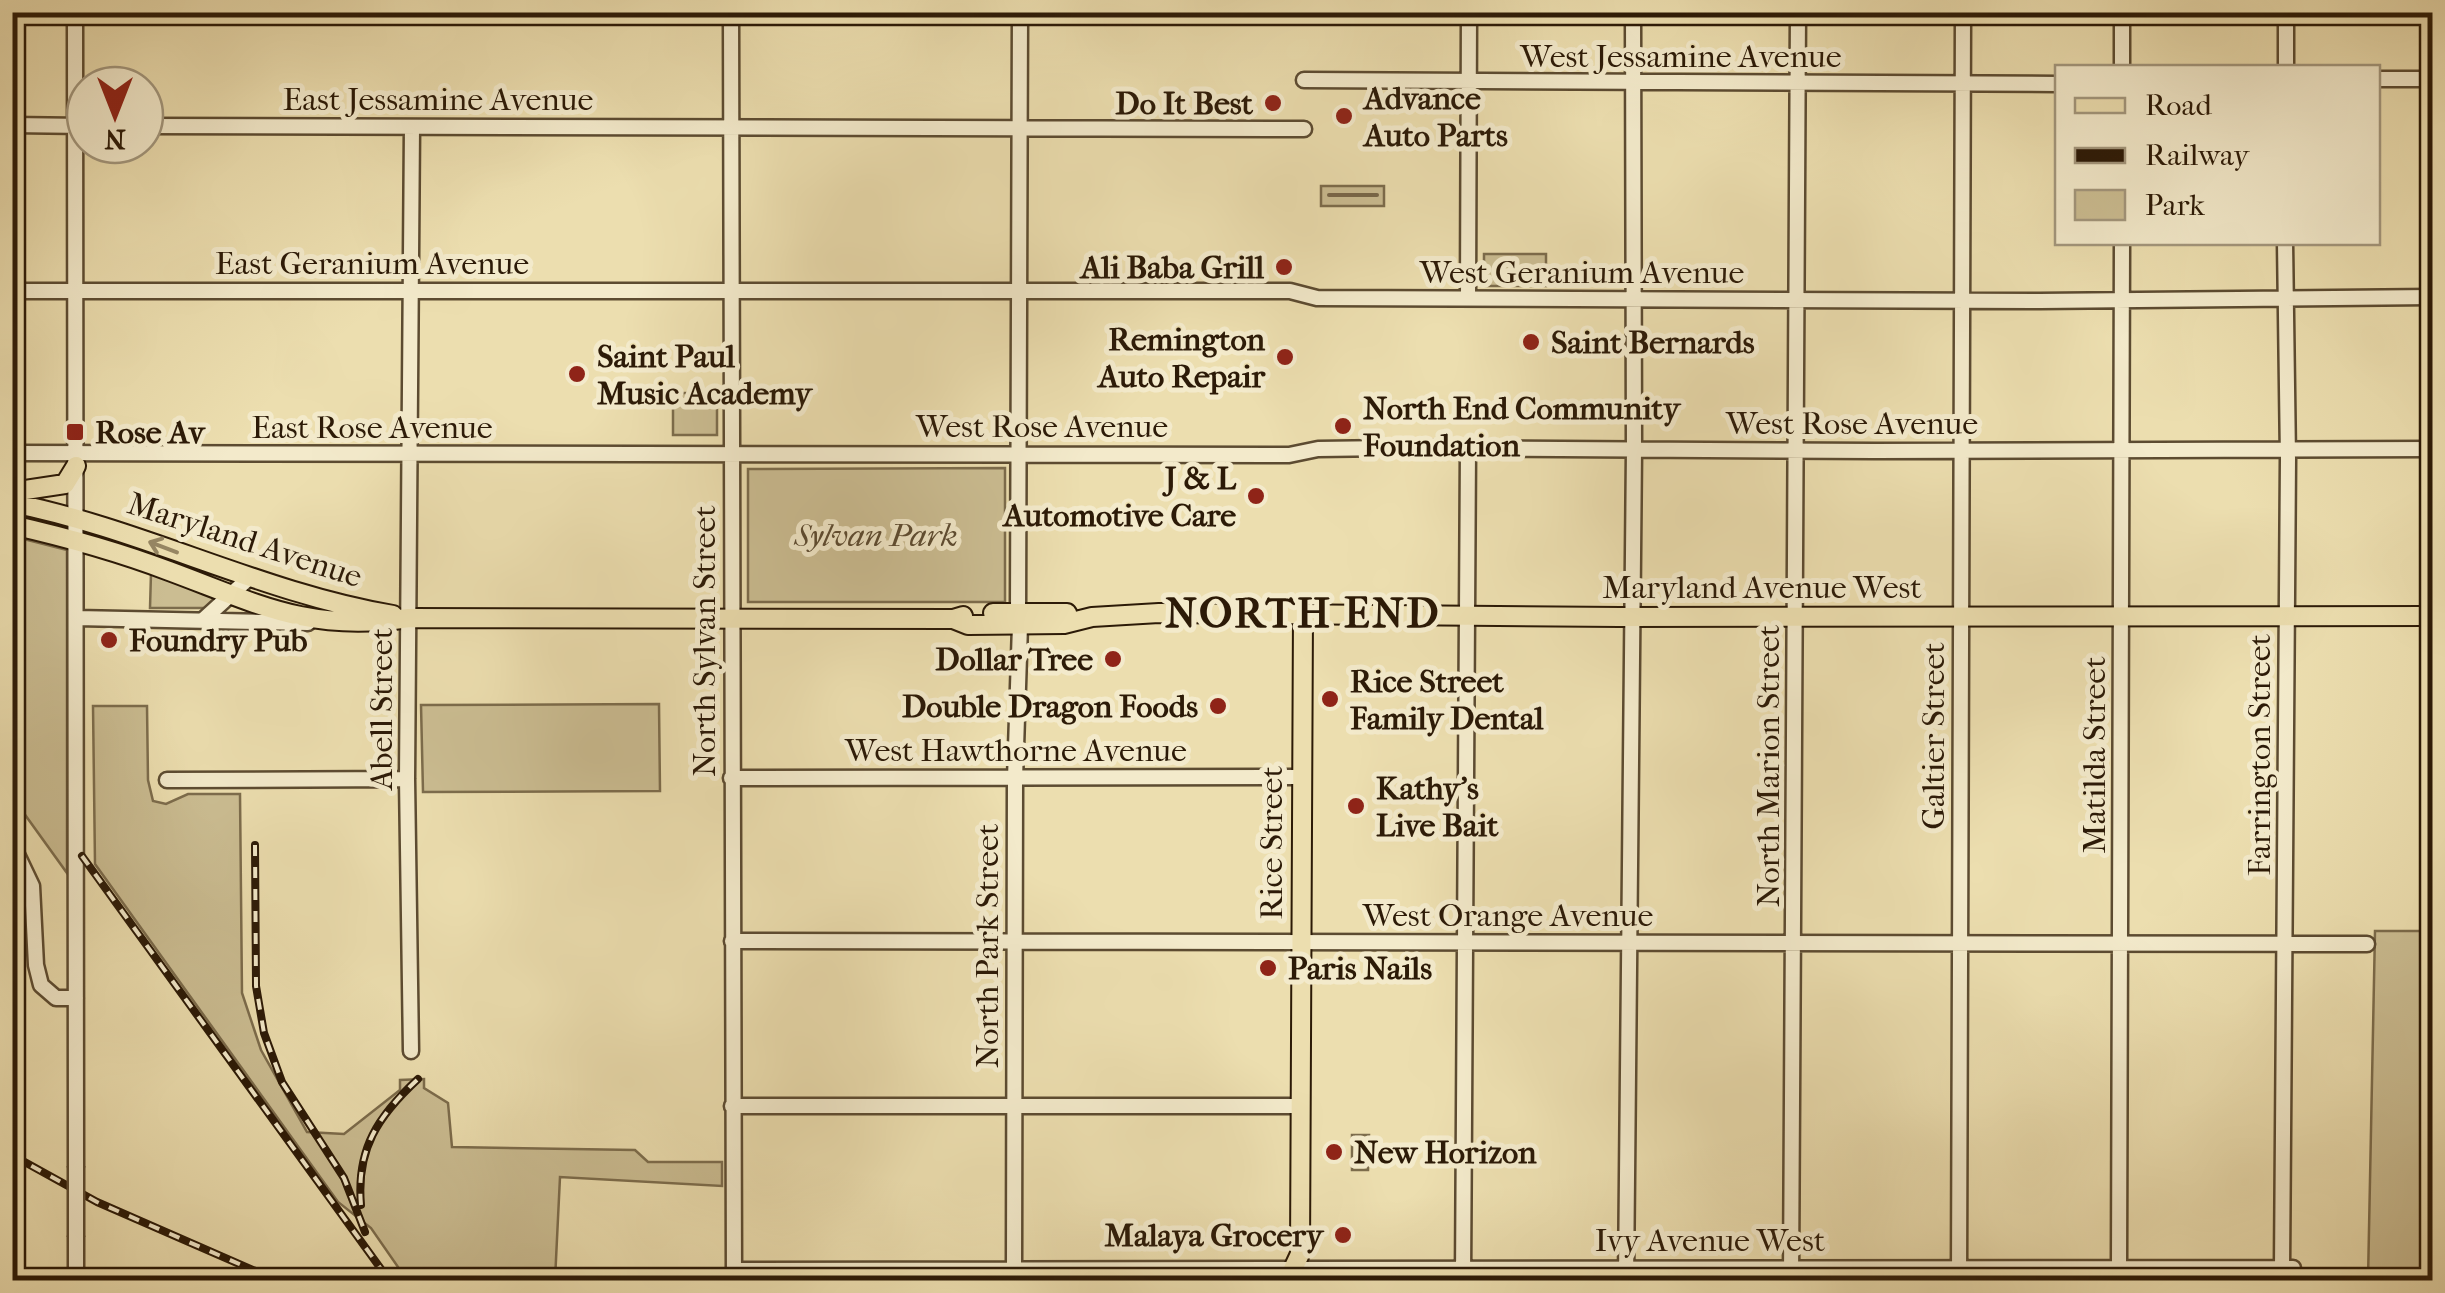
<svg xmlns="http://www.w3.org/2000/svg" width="2445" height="1293" viewBox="0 0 2445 1293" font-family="'IM FELL French Canon',serif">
<rect width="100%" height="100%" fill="#ecdeaf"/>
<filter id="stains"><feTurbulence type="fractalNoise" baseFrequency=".002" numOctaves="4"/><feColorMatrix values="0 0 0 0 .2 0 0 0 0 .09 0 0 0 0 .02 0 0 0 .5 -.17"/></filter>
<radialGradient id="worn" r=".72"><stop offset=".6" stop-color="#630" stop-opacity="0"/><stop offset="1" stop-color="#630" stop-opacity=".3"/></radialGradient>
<path fill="#cbbd92" stroke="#7c6c4c" stroke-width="2.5" d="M1321,186H1384V206H1321Z
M1484,254H1546V286H1484Z
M673,393H717V435H673Z
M1005,468V602H748V469Z
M12,536L67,550V873L13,798Z
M151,573L215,598L216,600L206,608H150Z
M659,704L660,791L423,792L421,705Z
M93,706H147L148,780L153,801L166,804L188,794H240L242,993L261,1050L307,1132L344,1134L400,1090V1080L424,1079V1088L448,1103L452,1147L635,1150L648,1162H722V1186L560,1177L555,1280H407L371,1228L338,1202L95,864Z
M2375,931H2432V1279L2424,1280H2368Z
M1352,1135H1369L1368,1170H1352Z"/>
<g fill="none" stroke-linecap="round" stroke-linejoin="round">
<path stroke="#78674a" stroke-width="4" d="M1329,195H1377"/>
<defs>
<path id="minor" d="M75,12L76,1166
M731,12L734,1280
M2122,12V68
M2286,12V68
M2378,79H2432
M1304,80L2058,84
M12,125L85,126
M145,126L1304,129
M12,291H1290L1317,298L2040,301L2432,297
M1468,298L1469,12
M12,453L1289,455L1318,449L1389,448L1875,451L2432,449
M1018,611L1020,12
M77,618L308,623
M204,619L249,578
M731,778L1301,777
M167,780L407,779
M12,844L32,886L36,965L41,985L56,998H76
M732,941L2367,944
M411,1051L407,779L412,127
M732,1106H1299
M76,1237V1280
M1014,1268L1015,779L1020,625
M2282,1268L2288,459L2285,242
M1306,1269L2293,1268
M2119,1269L2122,242
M734,1270L1293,1269
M1463,1280L1468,448
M1626,1280L1634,450L1633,12
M1791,1280L1798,12
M1959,1280L1963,12"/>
<path id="major" d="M12,492L65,484L76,466
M12,503C143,529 262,593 393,615
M12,525C65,537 119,552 169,571C261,605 307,632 409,618L953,619L963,616
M993,613H1067
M953,619L968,625L1064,624L1092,617L1159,613L1620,617L2432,616
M1299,1280L1293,1269L1300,1254L1303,613"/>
</defs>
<use href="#minor" stroke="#5c4b31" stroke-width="19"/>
<use href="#major" stroke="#2c1a07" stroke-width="22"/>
<use href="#minor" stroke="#f3eacb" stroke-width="14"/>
<use href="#major" stroke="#ecdeaf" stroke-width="18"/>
<defs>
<path id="rail" d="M255,845L256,986L264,1033L282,1082L344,1178L365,1232
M82,856L389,1280
M12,1155L97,1202L276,1280
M361,1205C356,1149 378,1116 418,1079"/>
</defs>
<use href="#rail" stroke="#2c1a07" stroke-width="8"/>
<use href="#rail" stroke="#f3eacb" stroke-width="4" stroke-dasharray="11" stroke-linecap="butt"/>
<defs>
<path id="minor-bridge" d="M76,1166V1237"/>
</defs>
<use href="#minor-bridge" stroke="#5c4b31" stroke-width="19" stroke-linecap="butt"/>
<use href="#minor-bridge" stroke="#f3eacb" stroke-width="14"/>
</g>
<defs><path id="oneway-shaft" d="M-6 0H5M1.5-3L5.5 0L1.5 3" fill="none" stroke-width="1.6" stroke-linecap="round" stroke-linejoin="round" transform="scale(2.5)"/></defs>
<use stroke="#968663" href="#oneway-shaft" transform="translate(163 547) rotate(-159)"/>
<g fill="#8f2418" stroke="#f3eacb" stroke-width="4">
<circle cx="1273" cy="103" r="10"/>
<circle cx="1344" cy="116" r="10"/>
<circle cx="1284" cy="267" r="10"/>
<circle cx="1531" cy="342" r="10"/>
<circle cx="1285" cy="357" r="10"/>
<circle cx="577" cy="374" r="10"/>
<circle cx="1343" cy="426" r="10"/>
<rect x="65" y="422" width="20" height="20" rx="5"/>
<circle cx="1256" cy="496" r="10"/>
<circle cx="109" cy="640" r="10"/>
<circle cx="1113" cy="659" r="10"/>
<circle cx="1330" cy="699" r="10"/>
<circle cx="1218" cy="706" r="10"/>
<circle cx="1356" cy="806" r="10"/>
<circle cx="1268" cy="968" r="10"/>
<circle cx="1334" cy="1152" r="10"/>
<circle cx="1343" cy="1235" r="10"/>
</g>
<g text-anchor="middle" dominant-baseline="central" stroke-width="10" stroke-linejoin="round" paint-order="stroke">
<g font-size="32" fill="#2c1a07" stroke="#f3eacb">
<text x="1681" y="56">West Jessamine Avenue</text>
<text x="438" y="99">East Jessamine Avenue</text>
<text x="372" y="263">East Geranium Avenue</text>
<text x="1582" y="272">West Geranium Avenue</text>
<text x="1852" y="423">West Rose Avenue</text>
<text x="1042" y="426">West Rose Avenue</text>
<text x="372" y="427">East Rose Avenue</text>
<text transform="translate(245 540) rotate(18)">Maryland Avenue</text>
<text x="1762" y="587">Maryland Avenue West</text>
<text transform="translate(704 641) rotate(-90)">North Sylvan Street</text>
<text transform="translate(381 709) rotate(-90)">Abell Street</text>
<text transform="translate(1933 736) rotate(-90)">Galtier Street</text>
<text x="1016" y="750">West Hawthorne Avenue</text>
<text transform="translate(2094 755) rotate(-90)">Matilda Street</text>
<text transform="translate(2259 755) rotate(-90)">Farrington Street</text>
<text transform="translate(1768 766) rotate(-90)">North Marion Street</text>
<text transform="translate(1271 843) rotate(-90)">Rice Street</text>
<text x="1508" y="915">West Orange Avenue</text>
<text transform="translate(987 946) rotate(-90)">North Park Street</text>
<text x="1710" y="1240">Ivy Avenue West</text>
</g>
<g font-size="32" font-weight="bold" fill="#2c1a07" stroke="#f3eacb" text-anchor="start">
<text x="1364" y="98">Advance<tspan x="1364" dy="37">Auto Parts</tspan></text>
<text x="1253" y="103" text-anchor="end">Do It Best</text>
<text x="1264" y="267" text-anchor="end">Ali Baba Grill</text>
<text x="1265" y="339" text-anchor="end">Remington<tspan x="1265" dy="37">Auto Repair</tspan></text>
<text x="1551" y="342">Saint Bernards</text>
<text x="597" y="356">Saint Paul<tspan x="597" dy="37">Music Academy</tspan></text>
<text x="1363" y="408">North End Community<tspan x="1363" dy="37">Foundation</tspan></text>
<text x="95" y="432">Rose Av</text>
<text x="1236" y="478" text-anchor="end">J &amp; L<tspan x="1236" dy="37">Automotive Care</tspan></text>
<text x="129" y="640">Foundry Pub</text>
<text x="1093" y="659" text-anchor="end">Dollar Tree</text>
<text x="1350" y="681">Rice Street<tspan x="1350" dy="37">Family Dental</tspan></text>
<text x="1198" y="706" text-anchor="end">Double Dragon Foods</text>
<text x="1376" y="788">Kathy's<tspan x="1376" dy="37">Live Bait</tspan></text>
<text x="1288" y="968">Paris Nails</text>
<text x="1354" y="1152">New Horizon</text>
<text x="1323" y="1235" text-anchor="end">Malaya Grocery</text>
</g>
<g font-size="32" font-style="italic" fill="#5c4b31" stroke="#f3eacb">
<text x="876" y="535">Sylvan Park</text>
</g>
<g font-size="42" font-weight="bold" letter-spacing="2.5" fill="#2c1a07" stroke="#f3eacb">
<text x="1303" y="613">NORTH END</text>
</g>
</g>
<rect width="2445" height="1293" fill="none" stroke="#ecdeaf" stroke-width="50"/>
<rect x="15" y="15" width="2415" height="1263" fill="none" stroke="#2c1a07" stroke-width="5"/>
<rect x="25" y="25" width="2395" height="1243" fill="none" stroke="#2c1a07" stroke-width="2.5"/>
<rect x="2055" y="65" width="325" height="180" fill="#f3eacb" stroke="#a3977d" stroke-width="2.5"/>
<rect x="2075" y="98" width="50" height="15" fill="#ecdeaf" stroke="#a3977d" stroke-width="2.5"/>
<text x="2145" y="115" font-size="30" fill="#2c1a07">Road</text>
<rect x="2075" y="148" width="50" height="15" fill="#2c1a07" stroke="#a3977d" stroke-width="2.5"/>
<text x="2145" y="165" font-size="30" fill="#2c1a07">Railway</text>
<rect x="2075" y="190" width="50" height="30" fill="#cbbd92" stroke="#a3977d" stroke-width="2.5"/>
<text x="2145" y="215" font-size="30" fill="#2c1a07">Park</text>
<g transform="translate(115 115) rotate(180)"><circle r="48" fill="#f3eacb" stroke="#a3977d" stroke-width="2.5"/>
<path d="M0-8L18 38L0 25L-18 38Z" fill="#8f2418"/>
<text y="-15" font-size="28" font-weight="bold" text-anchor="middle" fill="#2c1a07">N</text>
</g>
<rect width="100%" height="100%" filter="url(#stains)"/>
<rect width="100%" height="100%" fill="url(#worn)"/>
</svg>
